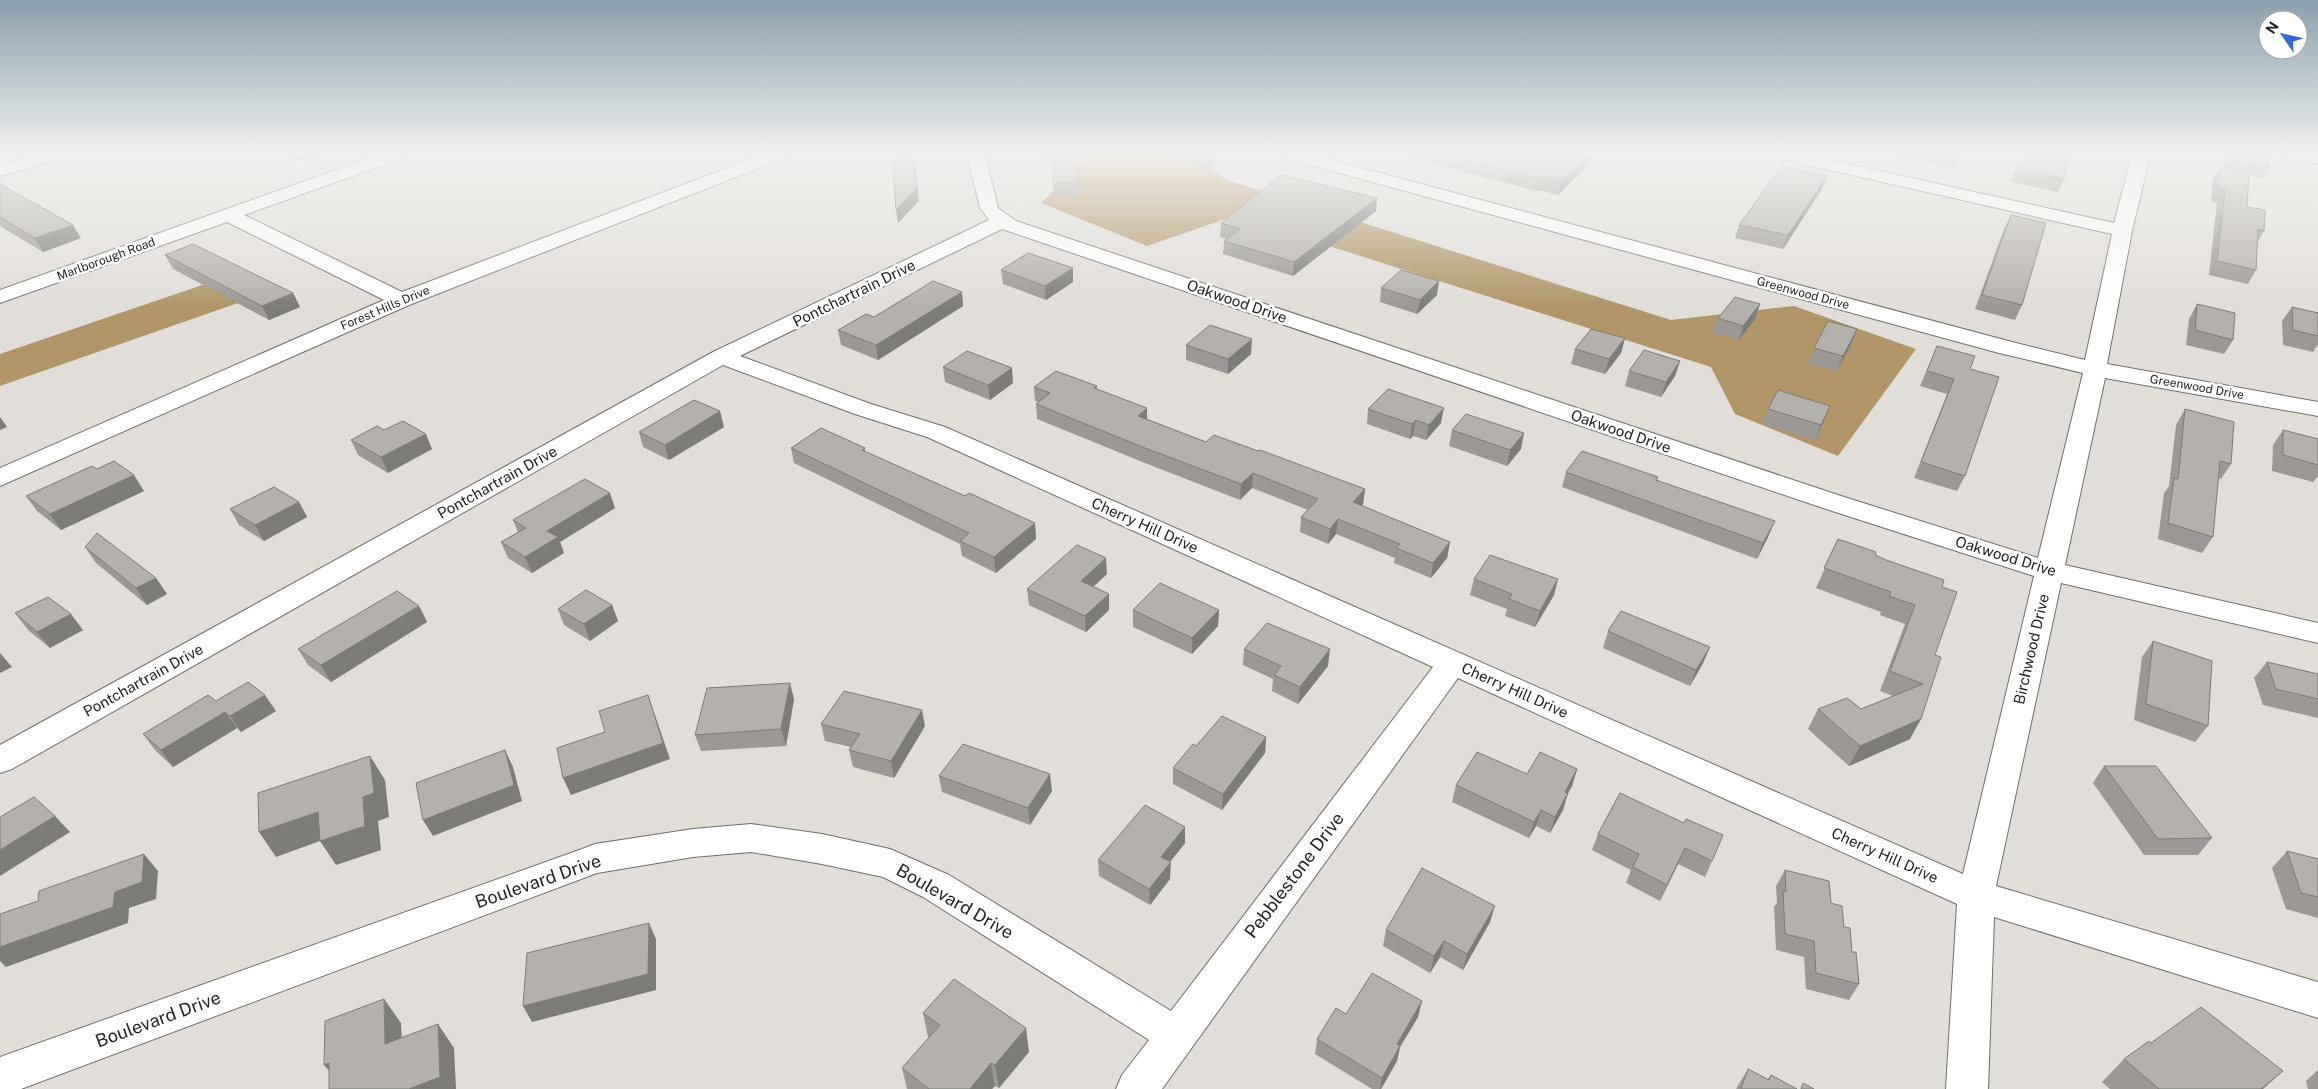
<svg xmlns="http://www.w3.org/2000/svg" width="2318" height="1089" viewBox="0 0 2318 1089" font-family="'Public Sans',sans-serif">
<style>
.forest{fill:#b09669}
.lines{fill:none;stroke-linecap:round;stroke-linejoin:round}
.street-casing{stroke:#706e6a;stroke-width:2}
.street{fill:#fff;fill-rule:evenodd}
.wall{fill:#9b9895}
.shaded-wall{fill:#7e7c79}
.building{fill:#b4b1ad;stroke:#7e7c79}
.labels{text-anchor:middle;dominant-baseline:central;stroke-width:5;stroke-linejoin:round;paint-order:stroke}
.far-street-label{font-size:12px;fill:#262523;stroke:#fff}
.street-label{font-size:15px;fill:#262523;stroke:#fff}
.near-street-label{font-size:18px;fill:#262523;stroke:#fff}
</style>
<rect width="100%" height="100%" fill="#e1deda"/>
<g class="forest">
<polygon points="1090,155 1187,155 1227,180 1671,320 1794,306 1916,349 1838,456 1735,414 1711,367 1234,216 1147,246 1041,203"/>
<polygon points="208,283 238,303 0,386 0,354"/>
</g>
<g class="lines">
<g class="street-casing">
<g id="street">
<polygon points="36,155 62,155 59,159 0,176 0,165"/>
<polygon points="378,155 403,155 400,159 244,215 402,292 761,155 785,155 782,159 409,305 0,486 0,468 384,300 227,222 0,303 0,290"/>
<path d="M967,155h18l13,53 18,13 825,275 197,62 45,-185 -84,-20 -711,-194 -3,-4h28l699,187 73,18 27,-126 -327,-74 -6,-1 -3,-4h31l307,68 18,-68h18l-18,76 -25,133 211,38v14l-213,-38 -40,187 253,58v20l-257,-60 -65,303 322,96v36l-324,-101 -6,172h-42l11,-185 -499,-226 -296,411h-46l6,-14 27,-35 -226,-143 -40,-20 -61,-13 -71,-12 -58,5 -96,16 -576,216h-21v-32l582,-208 13,-5 98,-15 58,-5 71,10 68,15 59,26 222,136 262,-344 -506,-230 -72,-23 -132,-49 -711,404 -12,4v-28l713,-393 276,-132 -9,-12zM1002,229l821,279 211,68 -71,298 -1018,-447 -74,-23 -131,-48z"/>
<polygon points="2283,155 2318,155 2318,164 2286,159"/>
</g>
</g>
<use href="#street" class="street"/>
</g>
<g class="wall">
<polygon points="1042,155 1083,155 1083,157 1078,158 1077,195 1053,196 1053,183 1054,161 1043,162"/>
<polygon points="1177,155 1211,155 1215,162 1215,175"/>
<polygon points="1407,155 1598,155 1558,195 1539,190 1537,191 1407,157"/>
<polygon points="1893,155 1960,155 1953,168"/>
<polygon points="2021,155 2071,155 2064,179 2058,192 2011,182"/>
<polygon points="2225,155 2269,155 2269,167 2262,178 2249,175 2247,207 2264,231 2257,243 2256,270 2248,284 2209,275 2217,203 2211,202 2213,180 2220,167 2224,168"/>
<polygon points="0,184 81,238 43,252 0,226"/>
<polygon points="1822,189 1783,249 1735,238 1739,225"/>
<polygon points="1377,198 1376,211 1293,276 1223,254 1224,241 1226,239 1220,237 1221,223"/>
<polygon points="2011,215 2022,305 2015,320 1975,309 2004,229"/>
<polygon points="165,255 293,293 300,307 269,320 173,269"/>
<polygon points="1073,268 1073,282 1046,300 1003,284 1001,270"/>
<polygon points="1381,288 1437,295 1417,314 1380,302"/>
<polygon points="962,292 963,306 878,360 841,345 838,330 874,317"/>
<polygon points="1760,304 1755,319 1739,340 1713,333 1718,318"/>
<polygon points="2197,304 2233,340 2224,354 2186,345 2189,319"/>
<polygon points="2292,307 2318,313 2318,344 2313,352 2283,345 2282,321"/>
<polygon points="1857,329 1851,344 1837,371 1808,363 1814,348"/>
<polygon points="1625,338 1621,353 1605,374 1571,364 1575,349"/>
<polygon points="1186,345 1251,354 1228,374 1186,360"/>
<polygon points="1937,346 1970,369 1965,476 1957,491 1914,478 1947,394 1920,386"/>
<polygon points="1680,361 1675,376 1661,397 1625,386 1629,371"/>
<polygon points="943,367 1013,383 990,400 945,382"/>
<polygon points="1097,386 1097,390 1147,419 1206,442 1258,451 1365,489 1363,504 1362,506 1450,542 1447,558 1431,578 1394,563 1395,558 1336,534 1328,544 1300,532 1301,517 1308,510 1252,488 1240,500 1145,463 1037,419 1036,404 1038,402 1035,401 1034,387"/>
<polygon points="1368,409 1441,423 1426,440 1413,436 1410,439 1367,424"/>
<polygon points="1768,409 1824,421 1815,440 1762,424"/>
<polygon points="2185,409 2231,464 2221,479 2218,478 2213,537 2202,553 2158,539 2164,493 2169,486 2176,425"/>
<polygon points="724,427 669,460 643,447 639,432"/>
<polygon points="384,430 432,449 388,473 358,455 351,440"/>
<polygon points="1452,430 1521,449 1507,466 1449,446"/>
<polygon points="2283,430 2318,439 2318,476 2313,482 2272,471 2273,445"/>
<polygon points="791,448 865,448 865,452 965,496 1035,523 1036,539 996,573 962,556 960,544 794,463"/>
<polygon points="97,469 144,491 61,530 37,511 26,496"/>
<polygon points="1566,472 1658,477 1657,480 1768,537 1757,559 1562,487"/>
<polygon points="299,502 307,517 264,541 239,525 230,509"/>
<polygon points="615,508 560,542 564,553 532,573 508,558 501,542 518,532 513,520"/>
<polygon points="1838,539 1875,555 1942,587 1935,655 1910,739 1849,766 1808,729 1818,709 1861,709 1893,696 1880,691 1905,624 1880,615 1881,612 1816,588"/>
<polygon points="85,547 156,578 167,594 147,605 96,563"/>
<polygon points="1107,574 1093,587 1109,610 1086,632 1029,605 1027,589"/>
<polygon points="1474,579 1554,595 1535,627 1505,616 1507,609 1470,595"/>
<polygon points="612,605 618,621 590,641 564,625 558,609"/>
<polygon points="419,606 427,622 331,682 308,665 298,649"/>
<polygon points="1133,610 1219,610 1218,626 1192,654 1133,627"/>
<polygon points="15,613 83,630 50,648 28,630"/>
<polygon points="1608,631 1710,647 1703,663 1690,686 1603,648"/>
<polygon points="2153,641 2208,726 2195,742 2134,720 2142,657"/>
<polygon points="1244,649 1328,666 1298,704 1272,691 1273,679 1243,665"/>
<polygon points="2267,662 2318,674 2318,718 2263,705 2254,678"/>
<polygon points="794,699 786,746 701,751 695,735"/>
<polygon points="216,701 276,711 241,732 237,728 173,767 155,750 143,734"/>
<polygon points="821,724 925,726 894,778 853,767 849,750 851,747 825,741"/>
<polygon points="1266,737 1265,753 1222,810 1173,784 1173,768 1196,746"/>
<polygon points="2104,766 2212,838 2198,855 2144,855 2093,783"/>
<polygon points="1577,769 1572,786 1568,793 1563,810 1550,833 1536,826 1529,838 1452,802 1456,785 1527,774"/>
<polygon points="939,776 1052,791 1030,825 942,792"/>
<polygon points="1620,793 1712,861 1705,877 1678,864 1660,901 1626,883 1631,870 1592,850 1598,834"/>
<polygon points="1185,827 1185,843 1170,862 1170,879 1150,905 1099,876 1098,860"/>
<polygon points="2287,851 2318,859 2318,918 2286,909 2272,868"/>
<polygon points="1785,870 1831,903 1844,927 1852,952 1859,984 1849,1000 1806,989 1804,957 1776,950 1774,907 1777,903 1776,886"/>
<polygon points="1490,922 1463,970 1440,957 1430,973 1383,946 1386,930"/>
<polygon points="923,1013 1029,1052 999,1088 995,1086 992,1089 907,1089 902,1068 929,1037 928,1037"/>
<polygon points="1346,1014 1418,1017 1400,1047 1397,1061 1381,1089 1372,1089 1315,1054 1317,1039"/>
<polygon points="2151,1043 2263,1089 2110,1089 2102,1082 2124,1059"/>
<polygon points="1748,1069 1768,1079 1771,1075 1797,1089 1736,1089"/>
<polygon points="2318,1070 2318,1089 2308,1089 2306,1081"/>
</g>
<g class="shaded-wall">
<polygon points="289,155 318,155 293,163"/>
<polygon points="914,155 919,201 898,223 896,210"/>
<polygon points="1077,155 1078,155 1077,195"/>
<polygon points="1589,155 1598,155 1558,195 1561,182"/>
<polygon points="1959,155 1960,155 1953,168"/>
<polygon points="1827,176 1822,189 1783,249 1788,235"/>
<polygon points="1541,177 1539,190 1537,191 1540,179"/>
<polygon points="1377,198 1376,211 1293,276 1294,262"/>
<polygon points="73,225 81,238 43,252 35,238"/>
<polygon points="1073,268 1073,282 1046,300 1045,286"/>
<polygon points="1439,281 1437,295 1417,314 1420,300"/>
<polygon points="962,292 963,306 878,360 876,345"/>
<polygon points="293,293 300,307 269,320 262,306"/>
<polygon points="1760,304 1755,319 1739,340 1743,326"/>
<polygon points="1857,329 1851,344 1837,371 1843,356"/>
<polygon points="1625,338 1621,353 1605,374 1609,359"/>
<polygon points="1252,339 1251,354 1228,374 1228,359"/>
<polygon points="1680,361 1675,376 1661,397 1666,382"/>
<polygon points="1012,368 1013,383 990,400 988,385"/>
<polygon points="1830,406 1824,421 1815,440 1821,425"/>
<polygon points="1147,408 1147,423 1138,416"/>
<polygon points="1444,408 1441,423 1426,440 1429,425"/>
<polygon points="720,411 724,427 669,460 665,445"/>
<polygon points="0,417 7,427 0,430"/>
<polygon points="1416,420 1413,436 1410,439 1412,424"/>
<polygon points="1524,433 1521,449 1507,466 1510,450"/>
<polygon points="426,434 432,449 388,473 381,457"/>
<polygon points="1253,473 1252,488 1240,500 1241,484"/>
<polygon points="134,475 144,491 61,530 50,514"/>
<polygon points="1365,489 1363,504 1352,517 1353,502"/>
<polygon points="610,493 615,508 560,542 564,553 532,573 525,557 547,531"/>
<polygon points="299,502 307,517 264,541 255,525"/>
<polygon points="1338,519 1336,534 1328,544 1330,529"/>
<polygon points="1775,521 1768,537 1757,559 1763,543"/>
<polygon points="1035,523 1036,539 996,573 994,557"/>
<polygon points="1450,542 1447,558 1431,578 1433,563"/>
<polygon points="1106,558 1107,574 1082,597 1081,581"/>
<polygon points="156,578 167,594 147,605 136,588"/>
<polygon points="1558,579 1554,595 1535,627 1540,611"/>
<polygon points="1109,594 1109,610 1086,632 1085,616"/>
<polygon points="612,605 618,621 590,641 584,624"/>
<polygon points="419,606 427,622 331,682 321,665"/>
<polygon points="1219,610 1218,626 1192,654 1192,638"/>
<polygon points="71,614 83,630 50,648 37,632"/>
<polygon points="1710,647 1703,663 1690,686 1696,670"/>
<polygon points="1330,649 1328,666 1298,704 1300,687"/>
<polygon points="0,653 12,667 0,673"/>
<polygon points="790,683 794,699 786,746 781,729"/>
<polygon points="265,695 276,711 241,732 230,716"/>
<polygon points="648,695 670,759 571,795 563,778"/>
<polygon points="922,710 925,726 894,778 891,761"/>
<polygon points="225,712 237,728 173,767 161,750"/>
<polygon points="1921,719 1910,739 1849,766 1860,746"/>
<polygon points="1266,737 1265,753 1222,810 1223,794"/>
<polygon points="505,750 513,767 522,801 433,836 423,820"/>
<polygon points="370,756 385,780 389,817 378,821 381,850 336,865 320,841 276,857 259,832 363,797"/>
<polygon points="1577,769 1572,786 1560,808 1565,792"/>
<polygon points="1050,774 1052,791 1030,825 1028,808"/>
<polygon points="1568,793 1563,810 1550,833 1555,817"/>
<polygon points="1541,810 1536,826 1529,838 1534,822"/>
<polygon points="55,816 70,832 0,876 0,850"/>
<polygon points="1185,827 1185,843 1161,873 1161,857"/>
<polygon points="1685,848 1678,864 1660,901 1667,885"/>
<polygon points="144,854 158,871 156,899 129,908 128,923 6,967 0,961 0,947 115,892"/>
<polygon points="1171,862 1170,879 1150,905 1149,889"/>
<polygon points="1495,906 1490,922 1463,970 1467,954"/>
<polygon points="649,923 656,939 656,990 532,1022 523,1006"/>
<polygon points="1444,941 1440,957 1430,973 1434,956"/>
<polygon points="384,999 401,1023 403,1067 385,1044"/>
<polygon points="1422,1001 1418,1017 1400,1047 1397,1061 1381,1089 1380,1089 1382,1078 1397,1044"/>
<polygon points="438,1024 454,1048 456,1089 409,1089"/>
<polygon points="1026,1028 1029,1052 999,1088 995,1065"/>
<polygon points="329,1063 343,1087 324,1065"/>
<polygon points="991,1063 995,1086 992,1089 970,1089"/>
<polygon points="2283,1071 2263,1089 2261,1089"/>
</g>
<g class="building">
<polygon points="892,155 913,155 917,188 896,210"/>
<polygon points="1054,155 1077,155 1077,183 1053,183"/>
<polygon points="1200,155 1211,155 1215,162"/>
<polygon points="1446,155 1589,155 1561,182 1541,177 1540,179"/>
<polygon points="2022,155 2071,155 2064,179 2017,169"/>
<polygon points="2230,155 2269,155 2269,167 2230,159"/>
<polygon points="1782,166 1827,176 1788,235 1739,225"/>
<polygon points="2220,167 2249,173 2247,207 2265,210 2264,231 2258,229 2256,270 2217,261 2225,190 2218,189"/>
<polygon points="1281,175 1377,198 1294,262 1224,241 1240,229 1221,223"/>
<polygon points="0,184 73,225 35,238 0,217"/>
<polygon points="2011,215 2046,223 2022,305 1982,295"/>
<polygon points="193,244 293,293 262,306 165,255"/>
<polygon points="1028,253 1073,268 1045,286 1001,270"/>
<polygon points="1401,270 1439,281 1420,300 1381,288"/>
<polygon points="933,281 962,292 876,345 838,330 866,314 874,317"/>
<polygon points="1735,297 1760,304 1743,326 1718,318"/>
<polygon points="2197,304 2235,313 2233,340 2195,330"/>
<polygon points="2292,307 2318,313 2318,336 2293,330"/>
<polygon points="1828,321 1857,329 1843,356 1814,348"/>
<polygon points="1210,325 1252,339 1228,359 1186,345"/>
<polygon points="1591,329 1625,338 1609,359 1575,349"/>
<polygon points="1937,346 1975,356 1970,369 1999,377 1965,476 1921,462 1954,379 1927,371"/>
<polygon points="1644,350 1680,361 1666,382 1629,371"/>
<polygon points="967,351 1012,368 988,385 943,367"/>
<polygon points="1056,371 1097,386 1094,388 1147,408 1138,416 1206,442 1214,435 1258,451 1260,450 1365,489 1353,502 1450,542 1433,563 1396,548 1400,544 1338,519 1330,529 1301,517 1318,499 1253,473 1241,484 1145,448 1036,404 1050,393 1034,387"/>
<polygon points="1388,389 1444,408 1429,425 1416,420 1412,424 1368,409"/>
<polygon points="1778,390 1830,406 1821,425 1768,409"/>
<polygon points="694,400 720,411 665,445 639,432"/>
<polygon points="2185,409 2234,422 2231,464 2220,461 2213,537 2168,523 2174,478 2178,479"/>
<polygon points="1466,414 1524,433 1510,450 1452,430"/>
<polygon points="403,421 426,434 381,457 351,440 377,426 384,430"/>
<polygon points="821,428 865,448 862,450 965,496 969,493 1035,523 994,557 960,541 969,533 791,448"/>
<polygon points="2283,430 2318,439 2318,465 2283,455"/>
<polygon points="1582,451 1658,477 1656,480 1775,521 1763,543 1566,472"/>
<polygon points="114,461 134,475 50,514 26,496 92,466 97,469"/>
<polygon points="585,479 610,493 547,531 558,537 525,557 501,542 526,528 513,520"/>
<polygon points="274,487 299,502 255,525 230,509"/>
<polygon points="97,533 156,578 136,588 85,547"/>
<polygon points="1838,539 1876,552 1875,555 1889,561 1944,580 1942,587 1957,592 1935,655 1941,657 1921,719 1860,746 1818,709 1847,698 1861,709 1923,684 1890,671 1915,605 1889,596 1891,592 1824,568"/>
<polygon points="1077,545 1106,558 1081,581 1109,594 1085,616 1027,589"/>
<polygon points="1490,555 1558,579 1540,611 1509,599 1512,594 1474,579"/>
<polygon points="1160,583 1219,610 1192,638 1133,610"/>
<polygon points="586,590 612,605 584,624 558,609"/>
<polygon points="397,591 419,606 321,665 298,649"/>
<polygon points="48,597 71,614 37,632 15,613"/>
<polygon points="1621,611 1710,647 1696,670 1608,631"/>
<polygon points="1267,623 1330,649 1300,687 1274,675 1281,666 1244,649"/>
<polygon points="2153,641 2212,661 2208,726 2146,704"/>
<polygon points="2267,662 2318,674 2318,699 2276,689"/>
<polygon points="248,682 265,695 230,716 225,712 161,750 143,734 208,695 216,701"/>
<polygon points="790,683 781,729 695,735 707,688"/>
<polygon points="844,691 922,710 891,761 849,750 860,734 821,724"/>
<polygon points="648,695 663,743 563,778 557,748 605,732 599,711"/>
<polygon points="1222,716 1266,737 1223,794 1173,768 1193,744 1196,746"/>
<polygon points="963,744 1050,774 1028,808 939,776"/>
<polygon points="505,750 514,785 423,820 416,783"/>
<polygon points="1477,752 1527,774 1540,752 1577,769 1565,792 1568,793 1555,817 1541,810 1534,822 1456,785"/>
<polygon points="370,756 374,793 363,797 365,826 320,841 318,812 259,832 258,793"/>
<polygon points="2104,766 2156,766 2212,838 2158,839"/>
<polygon points="1620,793 1684,823 1686,819 1723,835 1712,861 1685,848 1667,885 1633,867 1639,854 1598,834"/>
<polygon points="34,797 55,816 0,850 0,817"/>
<polygon points="1145,805 1185,827 1161,857 1171,862 1149,889 1098,860"/>
<polygon points="2287,851 2318,859 2318,897 2301,893"/>
<polygon points="144,854 142,882 115,892 113,907 0,947 0,914 38,901 39,891"/>
<polygon points="1422,868 1495,906 1467,954 1444,941 1434,956 1386,930"/>
<polygon points="1785,870 1829,881 1831,903 1842,906 1844,927 1850,928 1852,952 1856,952 1859,984 1816,973 1814,941 1785,934 1783,891 1786,892"/>
<polygon points="649,923 648,974 523,1006 527,953"/>
<polygon points="1372,973 1422,1001 1397,1044 1400,1046 1382,1078 1317,1039 1336,1008 1346,1014"/>
<polygon points="954,979 1026,1028 995,1065 991,1063 970,1089 929,1089 902,1068 940,1025 923,1013"/>
<polygon points="384,999 385,1044 438,1024 440,1077 409,1089 329,1089 329,1063 324,1065 325,1021"/>
<polygon points="2201,1007 2283,1071 2261,1089 2159,1089 2124,1059 2149,1041 2151,1043"/>
<polygon points="1748,1069 1769,1080 1771,1075 1797,1089 1741,1089"/>
<polygon points="1803,1083 1814,1089 1801,1089"/>
</g>
<linearGradient id="sky" x2="0" y2="1"><stop stop-color="#89a0ae"/><stop offset="0.5" stop-color="#f2f0ee"/><stop offset="1" stop-color="#f2f0ee" stop-opacity="0"/></linearGradient>
<rect width="2318" height="307" fill="url(#sky)"/>
<g class="labels">
<g class="far-street-label">
<text transform="translate(106 259) rotate(-20)">Marlborough Road</text>
<text transform="translate(1803 293) rotate(15)">Greenwood Drive</text>
<text transform="translate(385 308) rotate(-23)">Forest Hills Drive</text>
<text transform="translate(2197 387) rotate(10)">Greenwood Drive</text>
</g>
<g class="street-label">
<text transform="translate(854 293) rotate(-26)">Pontchartrain Drive</text>
<text transform="translate(1237 301) rotate(19)">Oakwood Drive</text>
<text transform="translate(1621 431) rotate(19)">Oakwood Drive</text>
<text transform="translate(497 482) rotate(-29)">Pontchartrain Drive</text>
<text transform="translate(1145 525) rotate(24)">Cherry Hill Drive</text>
<text transform="translate(2006 556) rotate(17)">Oakwood Drive</text>
<text transform="translate(2031 649) rotate(-77)">Birchwood Drive</text>
<text transform="translate(143 680) rotate(-29)">Pontchartrain Drive</text>
<text transform="translate(1515 690) rotate(24)">Cherry Hill Drive</text>
<text transform="translate(1885 855) rotate(24)">Cherry Hill Drive</text>
</g>
<g class="near-street-label">
<text transform="translate(1294 875) rotate(-53)">Pebblestone Drive</text>
<text transform="translate(538 881) rotate(-19)">Boulevard Drive</text>
<text transform="translate(955 901) rotate(30)">Boulevard Drive</text>
<text transform="translate(158 1019) rotate(-20)">Boulevard Drive</text>
</g>
</g>
<g transform="translate(2283 35) rotate(304)"><circle r="24" fill="#ffffff" stroke="#a8a8a7"/>
<path d="M0-4L9 19L0 12L-9 19Z" fill="#306ddb"/>
<text y="-8" font-size="14" font-weight="bold" text-anchor="middle" fill="#262523">N</text>
</g>
</svg>
